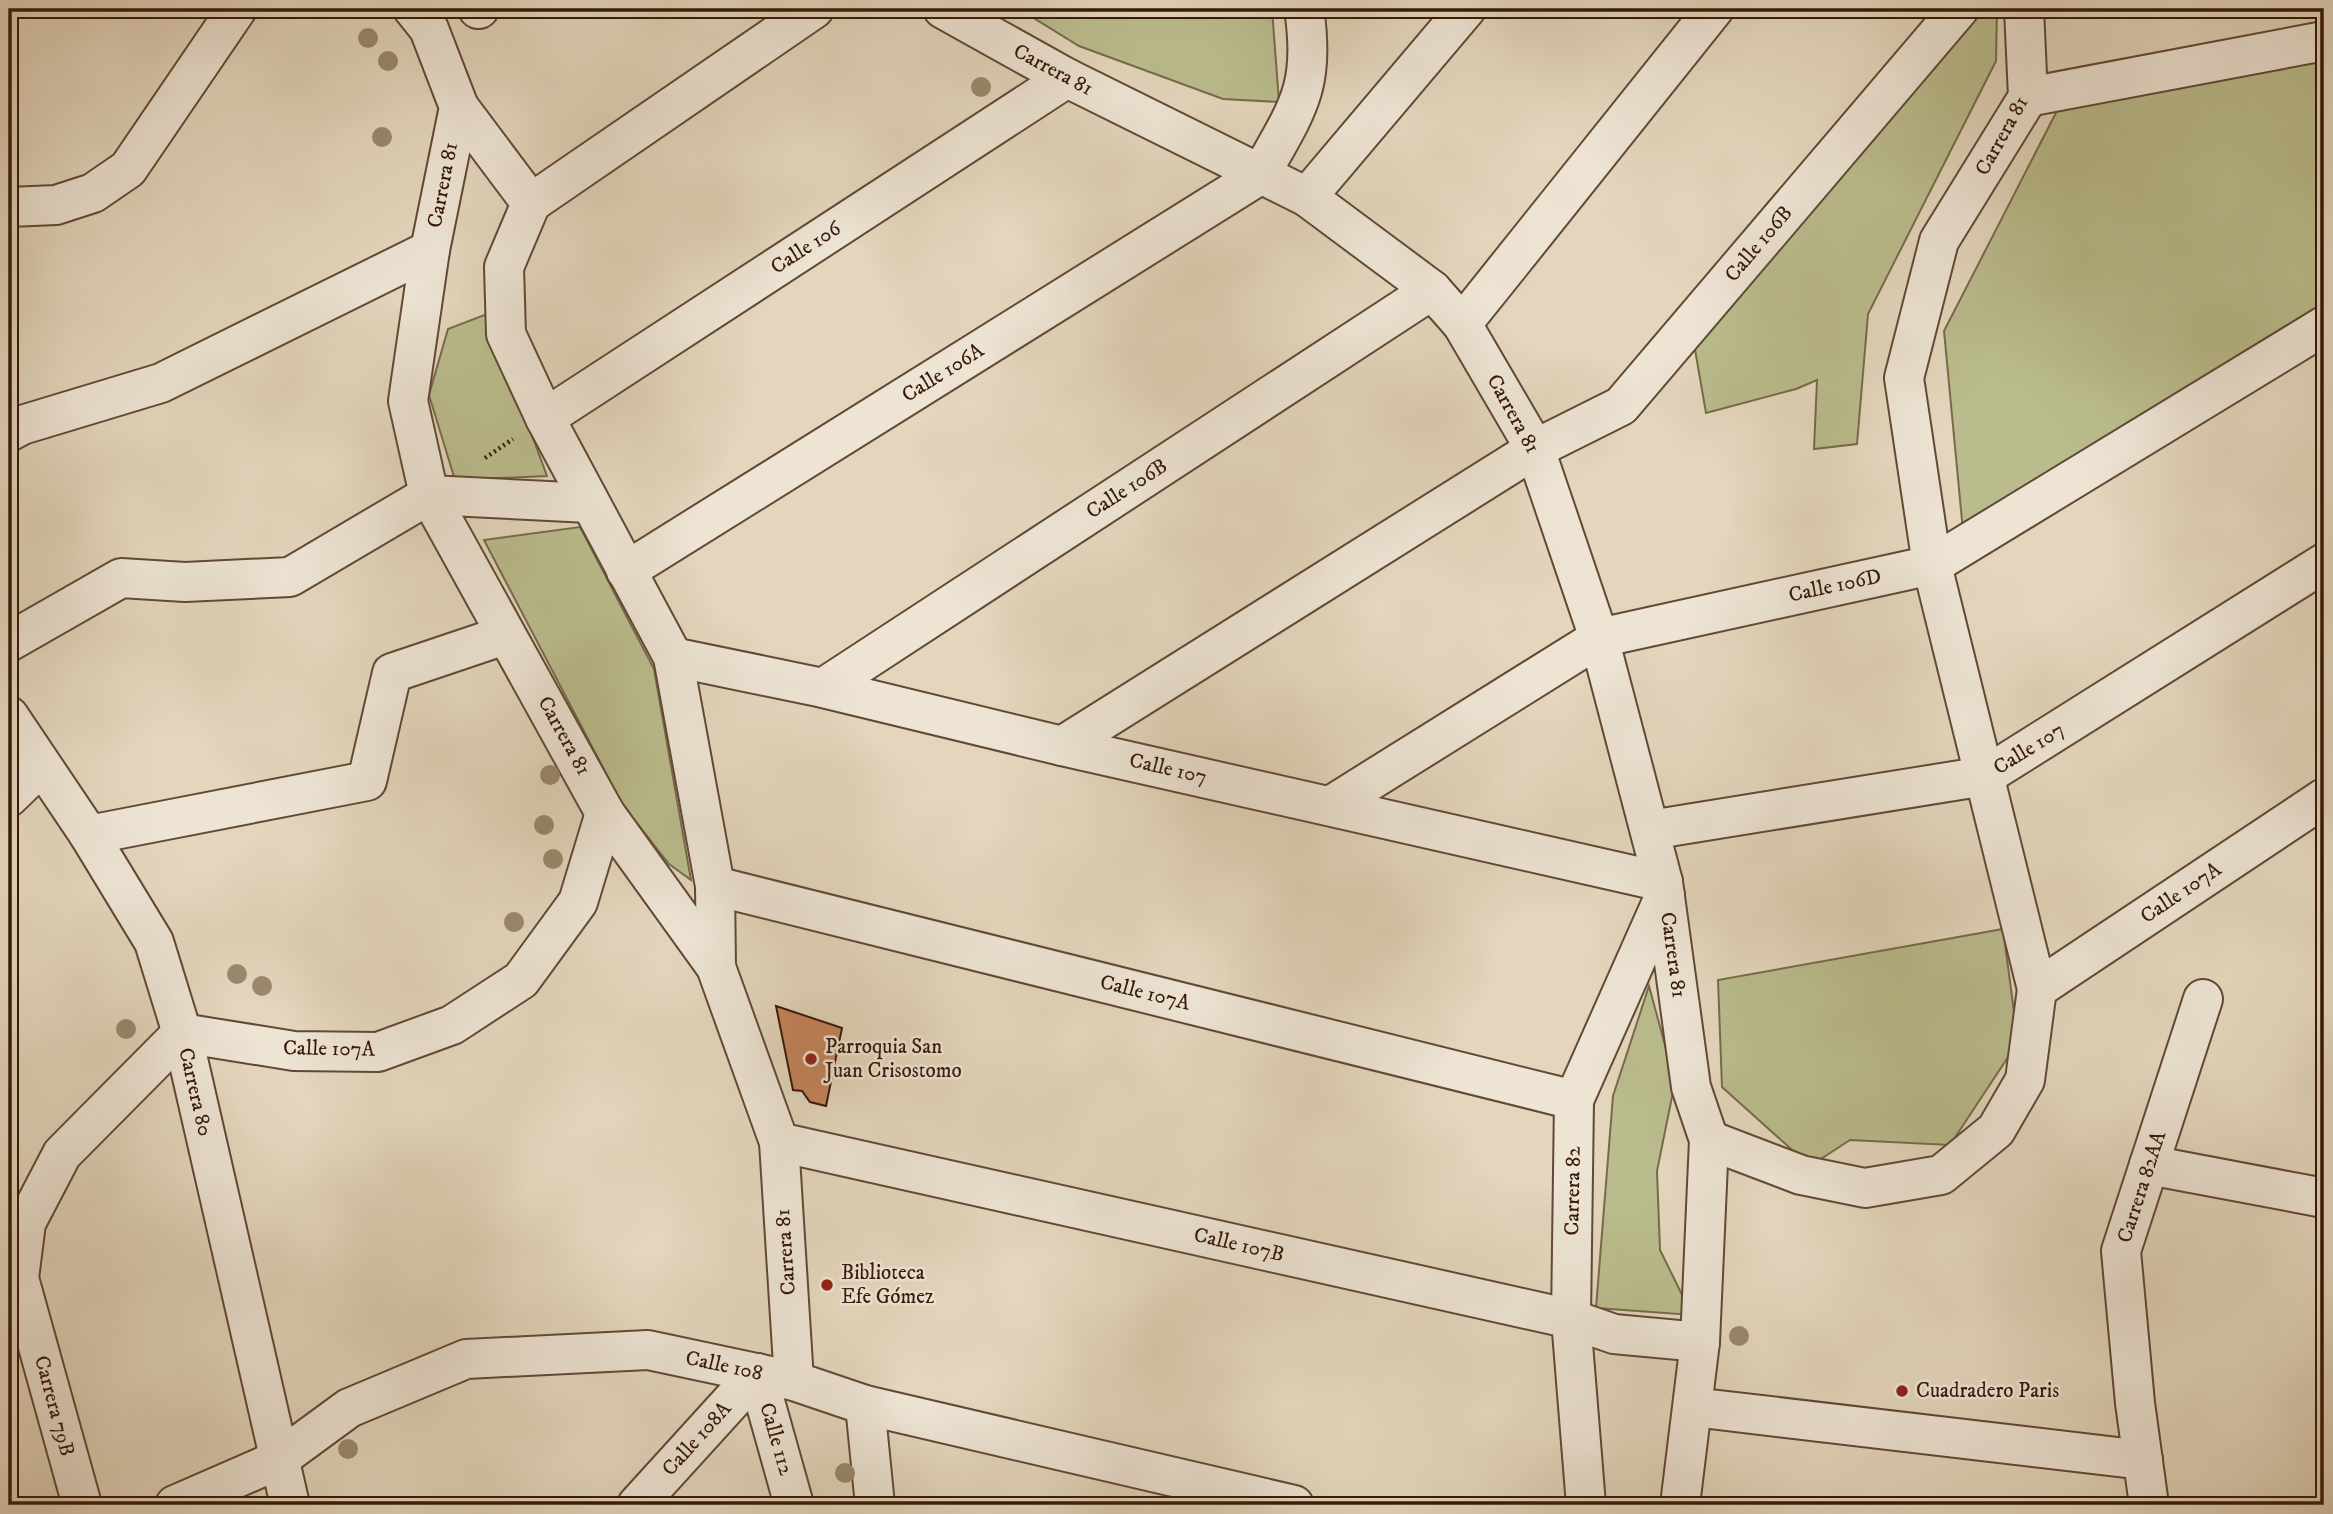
<svg xmlns="http://www.w3.org/2000/svg" width="2333" height="1514" viewBox="0 0 2333 1514" font-family="'IM FELL DW Pica',serif">
<style>
.green{fill:#babc8d;stroke:#786a4a;stroke-width:2}
.lines{fill:none;stroke-linecap:round;stroke-linejoin:round}
.stream{stroke:#6f796e;stroke-width:12}
.building{fill:#c4845b;stroke:#371808;stroke-width:2}
.minor-casing{stroke:#624835;stroke-width:42}
.path{stroke:#371808;stroke-width:4.5;stroke-dasharray:2 3.5;stroke-linecap:butt}
.minor{stroke:#ede4d4;stroke-width:38}
.tree{fill:#9a886f}
.poi-dot{fill:#8f2418;stroke:#ede4d4;stroke-width:2.5}
.labels{text-anchor:middle;dominant-baseline:central;stroke-width:5;stroke-linejoin:round;paint-order:stroke}
.street-label{font-size:21px;fill:#371808;stroke:#ede4d4}
.poi-label{font-size:21px;fill:#371808;stroke:#ede4d4;text-anchor:start}
</style>
<rect width="100%" height="100%" fill="#e3d6bd"/>
<filter id="stains"><feTurbulence type="fractalNoise" baseFrequency=".00286" numOctaves="4"/><feColorMatrix values="0 0 0 0 .2 0 0 0 0 .09 0 0 0 0 .02 0 0 0 .5 -.17"/></filter>
<radialGradient id="worn" r=".72"><stop offset=".6" stop-color="#630" stop-opacity="0"/><stop offset="1" stop-color="#630" stop-opacity=".3"/></radialGradient>
<g class="green">
<polygon points="1019,9 1272,9 1279,102 1223,99 1079,46"/>
<polygon points="1981,9 1997,9 1996,61 1868,314 1857,444 1814,449 1817,380 1796,389 1706,413 1693,338"/>
<polygon points="2324,55 2324,304 1963,531 1944,331 2061,103"/>
<polygon points="487,314 547,476 455,480 429,395 448,329"/>
<polygon points="580,527 654,669 691,880 669,864 622,804 484,540"/>
<polygon points="2003,929 2018,1042 1950,1145 1850,1140 1810,1166 1722,1087 1718,980"/>
<polygon points="1649,986 1675,1082 1657,1171 1660,1250 1692,1315 1596,1308 1613,1096"/>
</g>
<g class="lines">
<polyline class="stream" points="2323,1351 2324,1349"/>
</g>
<polygon class="building" points="776,1006 842,1028 826,1106 810,1102 802,1091 793,1090"/>
<g class="lines">
<g class="minor-casing">
<g id="minor">
<polyline points="413,9 429,29 459,107 430,250 408,401 429,495 605,813 716,967 779,1142 794,1381"/>
<polyline points="478,9 479,9"/>
<polyline points="943,9 1067,78 1307,197 1432,290 1462,324 1535,449 1599,638 1663,882 1691,1087 1709,1140 1700,1342 1680,1505"/>
<polyline points="2028,97 2324,41"/>
<polyline points="459,107 531,203"/>
<polyline points="1307,197 1466,9"/>
<polyline points="531,203 504,267 506,334 545,418 673,657 715,886 716,967"/>
<polyline points="531,203 814,9"/>
<polyline points="9,207 56,205 93,193 128,169 237,9"/>
<polyline points="1462,324 1714,9"/>
<polyline points="545,418 1067,78"/>
<polyline points="9,432 22,425 161,383 430,250"/>
<path d="M626,571l634,-396c37,-66 56,-88 44,-166"/>
<polyline points="9,642 121,578 185,582 290,577 429,495 589,503"/>
<polyline points="673,657 823,688 1062,746 1663,882"/>
<polyline points="823,688 1432,290"/>
<polyline points="9,716 89,835 154,942 182,1033 290,1505"/>
<polyline points="1062,746 1535,449 1621,406 1959,9"/>
<polyline points="9,797 41,766"/>
<polyline points="1330,806 1599,638 1932,565 2324,326"/>
<polyline points="1650,830 1985,776 2324,563"/>
<polyline points="89,835 367,781 392,673 505,635"/>
<polyline points="715,886 1574,1100"/>
<polyline points="2037,989 2324,798"/>
<polyline points="1709,1140 1801,1175 1865,1188 1941,1175 1996,1130 2025,1080 2037,989 1932,565 1904,378 1939,241 2028,97 2024,9"/>
<polyline points="779,1142 1571,1319 1614,1334 1700,1342"/>
<polyline points="2149,1165 2324,1198"/>
<polyline points="757,1373 794,1505"/>
<polyline points="865,1405 875,1505"/>
<polyline points="1693,1407 2143,1460"/>
<polyline points="82,1505 19,1278 26,1223 62,1154 182,1033 294,1051 378,1052 452,1025 521,980 578,902 605,813"/>
<polyline points="175,1505 278,1460 349,1408 466,1359 648,1350 794,1381 865,1405 1294,1505"/>
<polyline points="637,1505 757,1373"/>
<polyline points="1586,1505 1571,1319 1574,1100 1665,895"/>
<polyline points="2149,1505 2135,1403 2121,1251 2203,999"/>
</g>
</g>
<polyline class="path" points="485,458 513,439"/>
<use href="#minor" class="minor"/>
</g>
<g class="tree">
<circle cx="368" cy="38" r="10"/>
<circle cx="388" cy="61" r="10"/>
<circle cx="981" cy="87" r="10"/>
<circle cx="382" cy="137" r="10"/>
<circle cx="550" cy="775" r="10"/>
<circle cx="544" cy="825" r="10"/>
<circle cx="553" cy="859" r="10"/>
<circle cx="514" cy="922" r="10"/>
<circle cx="237" cy="974" r="10"/>
<circle cx="262" cy="986" r="10"/>
<circle cx="126" cy="1029" r="10"/>
<circle cx="1739" cy="1336" r="10"/>
<circle cx="348" cy="1449" r="10"/>
<circle cx="845" cy="1473" r="10"/>
</g>
<g class="poi-dot">
<circle cx="811" cy="1059" r="7"/>
<circle cx="827" cy="1285" r="7"/>
<circle cx="1902" cy="1391" r="7"/>
</g>
<g class="labels">
<g class="street-label">
<text transform="translate(1053 70) rotate(28)">Carrera 81</text>
<text transform="translate(2002 136) rotate(-61)">Carrera 81</text>
<text transform="translate(443 185) rotate(-79)">Carrera 81</text>
<text transform="translate(1759 244) rotate(-50)">Calle 106B</text>
<text transform="translate(806 248) rotate(-33)">Calle 106</text>
<text transform="translate(943 373) rotate(-32)">Calle 106A</text>
<text transform="translate(1513 414) rotate(61)">Carrera 81</text>
<text transform="translate(1127 489) rotate(-33)">Calle 106B</text>
<text transform="translate(1835 586) rotate(-12)">Calle 106D</text>
<text transform="translate(564 736) rotate(61)">Carrera 81</text>
<text transform="translate(2029 749) rotate(-32)">Calle 107</text>
<text transform="translate(1168 769) rotate(13)">Calle 107</text>
<text transform="translate(2181 893) rotate(-34)">Calle 107A</text>
<text transform="translate(1673 955) rotate(82)">Carrera 81</text>
<text transform="translate(1145 993) rotate(14)">Calle 107A</text>
<text transform="translate(329 1049) rotate(1)">Calle 107A</text>
<text transform="translate(195 1092) rotate(77)">Carrera 80</text>
<text transform="translate(2142 1187) rotate(-72)">Carrera 82AA</text>
<text transform="translate(1573 1191) rotate(-89)">Carrera 82</text>
<text transform="translate(1239 1245) rotate(13)">Calle 107B</text>
<text transform="translate(786 1252) rotate(-94)">Carrera 81</text>
<text transform="translate(724 1366) rotate(12)">Calle 108</text>
<text transform="translate(54 1406) rotate(75)">Carrera 79B</text>
<text transform="translate(697 1439) rotate(-48)">Calle 108A</text>
<text transform="translate(776 1439) rotate(74)">Calle 112</text>
</g>
<g class="poi-label">
<text x="825" y="1047">Parroquia San<tspan x="825" dy="24">Juan Crisostomo</tspan></text>
<text x="841" y="1273">Biblioteca<tspan x="841" dy="24">Efe Gómez</tspan></text>
<text x="1916" y="1391">Cuadradero Paris</text>
</g>
</g>
<rect width="2333" height="1514" fill="none" stroke="#e3d6bd" stroke-width="35"/>
<rect x="10" y="10" width="2312" height="1493" fill="none" stroke="#371808" stroke-width="3.5"/>
<rect x="18" y="18" width="2298" height="1479" fill="none" stroke="#371808" stroke-width="2"/>
<rect width="100%" height="100%" filter="url(#stains)"/>
<rect width="100%" height="100%" fill="url(#worn)"/>
</svg>
